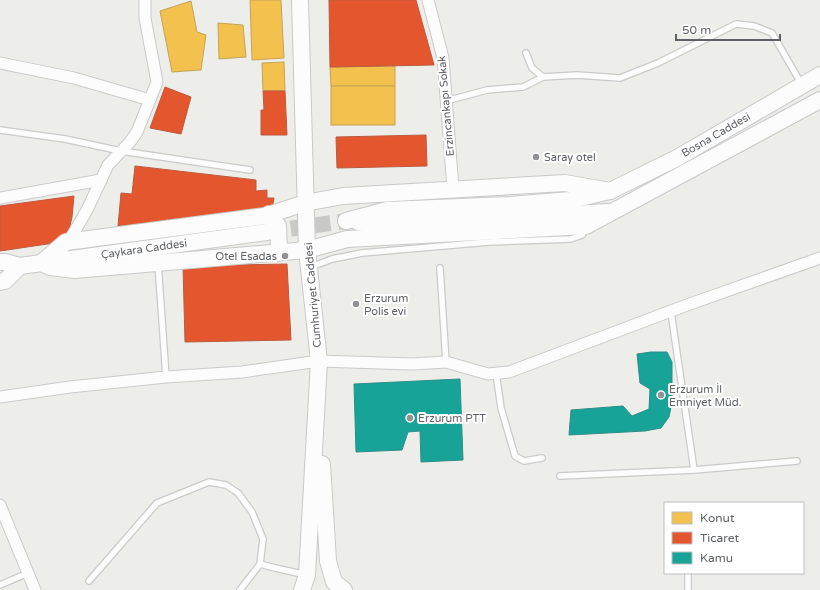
<svg xmlns="http://www.w3.org/2000/svg" width="820" height="590" viewBox="0 0 820 590" font-family="'Varela Round',sans-serif">
<style>
.homes{fill:#f2c14e;stroke:#c6a455}
.shops{fill:#e4572e;stroke:#bc5a3f}
.public{fill:#17a398;stroke:#2c8f89}
.lines{fill:none;stroke-linecap:round;stroke-linejoin:round}
.secondary-tunnel{stroke:#c9cac8;stroke-width:16;stroke-dasharray:16 8;stroke-linecap:butt}
.lane-casing{stroke:#cacbca;stroke-width:8}
.street-casing{stroke:#cacbca;stroke-width:13}
.secondary-casing{stroke:#c9c9c9;stroke-width:18}
.lane{stroke:#fcfcfc;stroke-width:5.5}
.street{stroke:#fcfcfc;stroke-width:11}
.secondary{stroke:#fcfcfc;stroke-width:16}
.poi-dot{fill:#909294;stroke:#fff;stroke-width:1.5}
.labels{text-anchor:middle;dominant-baseline:central;stroke-width:4;stroke-linejoin:round;paint-order:stroke}
.street-label{font-size:11px;fill:#5e6166;stroke:#fff}
.poi-label{font-size:11px;fill:#5e6166;stroke:#fff;text-anchor:start}
</style>
<rect width="100%" height="100%" fill="#edede9"/>
<g class="homes">
<polygon points="250,0 281,0 284,58 252,60"/>
<polygon points="191,1 197,32 206,35 201,70 172,72 160,11"/>
<polygon points="218,23 243,25 246,57 219,59"/>
<polygon points="284,62 285,91 263,91 262,63"/>
<polygon points="395,66 395,86 331,86 330,67"/>
<rect x="331" y="86" width="64" height="39"/>
</g>
<g class="shops">
<polygon points="329,0 416,0 434,65 330,67"/>
<polygon points="165,87 191,97 181,134 150,128"/>
<polygon points="263,91 285,91 287,135 261,135 261,110 264,110"/>
<polygon points="426,135 427,166 337,168 336,137"/>
<polygon points="135,166 256,180 256,191 267,190 267,198 274,198 272,210 118,226 121,193 132,194"/>
<polygon points="74,196 72,217 69,230 61,242 0,251 0,206"/>
<polygon points="287,264 291,340 185,342 183,266"/>
</g>
<g class="public">
<polygon points="651,352 667,352 672,362 672,402 669,417 661,428 645,431 569,435 571,410 623,406 632,416 649,409 650,389 640,383 637,354"/>
<polygon points="460,379 463,460 421,462 420,431 408,432 402,450 356,452 354,384"/>
</g>
<g class="lines">
<polyline class="secondary-tunnel" points="267,232 346,221"/>
<g class="lane-casing">
<g id="lane">
<polyline points="526,53 532,68 543,77 577,75 620,78 658,63 736,24 754,26 772,33 802,85"/>
<polyline points="446,101 487,90 523,87 543,77"/>
<polyline points="0,130 65,139 121,151 250,170"/>
<polyline points="158,263 166,377"/>
<polyline points="311,267 332,259 362,253 489,242 571,239 582,235 585,229"/>
<polyline points="440,268 446,362"/>
<polyline points="671,312 694,470"/>
<polyline points="496,373 501,408 515,456 524,461 542,458"/>
<polyline points="560,476 694,470 797,461"/>
<polyline points="260,564 275,568 307,575"/>
<polyline points="688,573 688,590"/>
<polyline points="89,581 157,503 209,482 226,485 238,493 252,512 263,539 260,564 240,590"/>
<polyline points="0,585 28,573"/>
</g>
</g>
<g class="street-casing">
<g id="street">
<polyline points="428,0 443,58 453,189"/>
<polyline points="0,63 74,78 150,100"/>
<polyline points="0,198 101,180"/>
<polyline points="66,242 72,236 87,210 108,165 130,142 137,132 157,82 145,18 145,0"/>
<polyline points="0,397 70,387 166,377 242,372 319,361 412,364 446,362 488,374 509,372 687,305 820,258"/>
<polyline points="0,505 35,590"/>
</g>
</g>
<g class="secondary-casing">
<g id="secondary">
<polyline points="300,0 307,250 319,361 307,575 302,590"/>
<polyline points="610,191 565,183 343,196 305,203 265,216 66,242 41,263 50,267 75,270 307,250 347,239 586,226 820,100"/>
<polyline points="269,214 278,226 279,248 278,253"/>
<polyline points="346,221 387,210 509,205 571,200 610,191 677,158 820,75"/>
<polyline points="358,222 386,225 608,212"/>
<polyline points="0,262 5,262 20,266 267,232"/>
<polyline points="0,282 5,281 20,266"/>
<polyline points="322,464 328,561 334,582 344,590"/>
</g>
</g>
<use href="#lane" class="lane"/>
<use href="#street" class="street"/>
<use href="#secondary" class="secondary"/>
</g>
<g class="poi-dot">
<circle cx="536" cy="157" r="4"/>
<circle cx="285" cy="256" r="4"/>
<circle cx="356" cy="304" r="4"/>
<circle cx="661" cy="395" r="4"/>
<circle cx="410" cy="418" r="4"/>
</g>
<g class="labels">
<g class="street-label">
<text transform="translate(446 106) rotate(-95)">Erzincankapı Sokak</text>
<text transform="translate(716 135) rotate(-30)">Bosna Caddesi</text>
<text transform="translate(144 249) rotate(-8)">Çaykara Caddesi</text>
<text transform="translate(313 295) rotate(-95)">Cumhuriyet Caddesi</text>
</g>
<g class="poi-label">
<text x="544" y="157">Saray otel</text>
<text x="277" y="256" text-anchor="end">Otel Esadas</text>
<text x="364" y="298">Erzurum<tspan x="364" dy="13">Polis evi</tspan></text>
<text x="669" y="389">Erzurum İl<tspan x="669" dy="13">Emniyet Müd.</tspan></text>
<text x="418" y="418">Erzurum PTT</text>
</g>
</g>
<rect x="664" y="502" width="140" height="72" fill="#ffffff" stroke="#bfc0c2"/>
<rect x="672" y="512" width="20" height="12" fill="#f2c14e" stroke="#bfc0c2"/>
<text x="700" y="522" font-size="12" fill="#5e6166">Konut</text>
<rect x="672" y="532" width="20" height="12" fill="#e4572e" stroke="#bfc0c2"/>
<text x="700" y="542" font-size="12" fill="#5e6166">Ticaret</text>
<rect x="672" y="552" width="20" height="12" fill="#17a398" stroke="#bfc0c2"/>
<text x="700" y="562" font-size="12" fill="#5e6166">Kamu</text>
<path d="M676 34v6h104v-6" fill="none" stroke="#5e6166" stroke-width="2"/>
<text x="682" y="34" font-size="12" fill="#5e6166" stroke="#ffffff" stroke-width="3" paint-order="stroke">50 m</text>
</svg>
